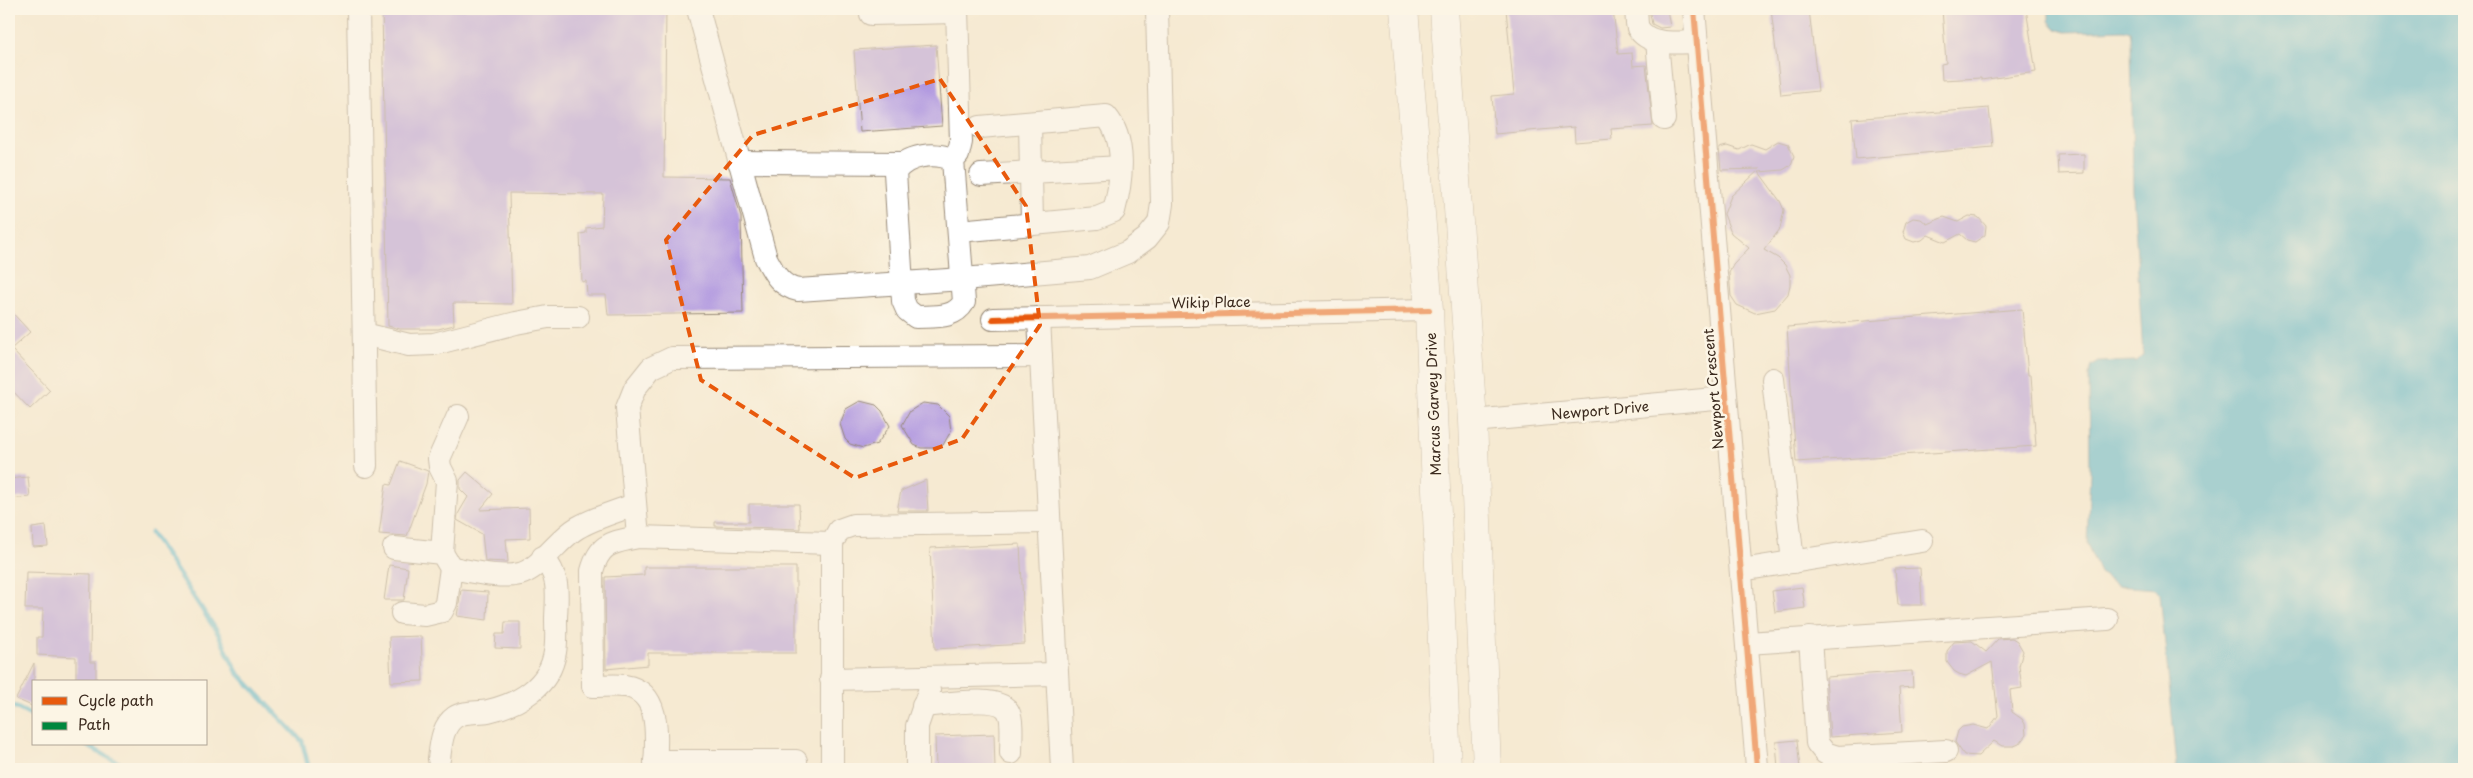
<svg xmlns="http://www.w3.org/2000/svg" width="2473" height="778" viewBox="0 0 2473 778" font-family="'Playpen Sans',sans-serif">
<style>
.water{fill:#4eb2cd;stroke:#446e76}
.lines{fill:none;stroke-linecap:round;stroke-linejoin:round}
.stream{stroke:#4eb2cd;stroke-width:5}
.building{fill:#ae95e0}
.minor-casing{stroke:#988a78;stroke-width:24}
.highway-casing{stroke:#988a78;stroke-width:29}
.minor{stroke:#fff;stroke-width:22}
.highway{stroke:#fff;stroke-width:28}
.quiet{stroke:#00873e;stroke-width:5;stroke-dasharray:10 5;stroke-linecap:butt}
.cycleway-casing{stroke:#fcf5e5;stroke-width:9}
.cycleway{stroke:#e8590c;stroke-width:6}
.marked{fill:none;stroke:#e8590c;stroke-width:4;stroke-dasharray:10 6;stroke-linejoin:round}
.labels{text-anchor:middle;dominant-baseline:central;stroke-width:5;stroke-linejoin:round;paint-order:stroke}
.street-label{font-size:14px;fill:#3b2a1e;stroke:#fcf5e5}
</style>
<rect width="100%" height="100%" fill="#fcf5e5"/>
<filter id="ink" filterUnits="userSpaceOnUse"><feTurbulence type="fractalNoise" baseFrequency=".02" numOctaves="2"/><feDisplacementMap in="SourceGraphic" scale="10" xChannelSelector="R" yChannelSelector="G"/><feConvolveMatrix kernelMatrix="1 2 1 2 8 2 1 2 1" color-interpolation-filters="sRGB"/></filter>
<filter id="wash" filterUnits="userSpaceOnUse"><feTurbulence type="fractalNoise" baseFrequency=".0096" numOctaves="4" result="noise"/><feDisplacementMap in="SourceGraphic" scale="20" xChannelSelector="R" yChannelSelector="G"/><feGaussianBlur stdDeviation="1.12" result="paint"/><feColorMatrix in="noise" values="0 0 0 0 0 0 0 0 0 0 0 0 0 0 0 0 0 1.4 0 .05"/><feComposite in="paint" operator="in"/></filter>
<g filter="url(#wash)">
<rect width="100%" height="100%" fill="#f6ead2"/>
<polygon class="water" points="2049,9 2464,9 2464,769 2175,769 2177,765 2160,594 2156,589 2117,586 2100,573 2087,544 2090,473 2089,375 2092,366 2099,362 2137,361 2143,355 2133,191 2131,37 2130,32 2124,30 2066,32 2056,29 2049,21"/>
<g class="lines">
<g class="stream">
<polyline points="151,533 218,633 237,672 302,741 309,769"/>
<polyline points="9,704 34,717"/>
<polyline points="84,744 130,769"/>
</g>
</g>
<g id="blocks">
<g class="building">
<polygon points="382,9 666,9 664,177 730,178 741,217 743,313 608,315 606,295 587,295 586,281 582,282 580,234 586,233 586,228 602,226 603,194 509,193 512,304 453,303 454,325 438,329 400,329 388,326"/>
<polygon points="1506,9 1613,9 1618,54 1632,53 1633,66 1646,65 1653,126 1611,129 1612,139 1575,142 1574,127 1495,134 1492,96 1514,94"/>
<polygon points="1649,9 1667,9 1670,27 1660,28 1652,24"/>
<polygon points="1771,9 1809,9 1818,91 1781,95"/>
<polygon points="1942,9 2026,9 2036,72 1981,80 1981,78 1942,80 1941,64 1946,63"/>
<polygon points="936,45 942,126 860,132 854,50"/>
<polygon points="1989,108 1993,147 1856,159 1852,119"/>
<polygon points="1778,141 1788,144 1794,156 1791,165 1783,170 1759,172 1780,201 1784,210 1780,229 1764,250 1778,258 1785,265 1790,275 1790,285 1788,294 1775,309 1755,313 1737,305 1731,296 1729,273 1733,265 1749,248 1731,233 1724,214 1731,196 1760,169 1721,170 1719,148 1727,146 1739,150 1751,144 1765,149"/>
<polygon points="2084,154 2084,173 2059,174 2058,155"/>
<polygon points="1969,216 1978,217 1986,226 1985,235 1975,242 1967,240 1960,234 1945,242 1928,235 1922,240 1914,242 1906,239 1903,232 1906,222 1913,218 1921,219 1927,224 1944,217 1958,222"/>
<polygon points="9,309 30,332 11,349 50,390 30,409 9,387"/>
<polygon points="2022,309 2028,375 2031,375 2036,446 1796,462 1787,327"/>
<polygon points="860,401 876,405 882,411 890,426 877,444 863,448 850,444 845,439 840,424 846,409"/>
<polygon points="923,403 938,405 949,416 951,431 943,445 937,448 921,448 914,445 902,425 910,411"/>
<polygon points="400,461 428,471 426,484 407,536 379,534 386,484 391,485"/>
<polygon points="467,472 493,494 480,510 529,508 530,538 506,539 508,562 485,561 482,534 457,520 458,514 468,497 460,489 460,480"/>
<polygon points="28,477 30,497 9,499 9,479"/>
<polygon points="926,480 928,511 897,511 901,491"/>
<polygon points="749,504 799,504 800,529 715,526 715,522 749,522"/>
<polygon points="46,526 48,546 33,547 32,528"/>
<polygon points="1020,544 1025,644 935,649 930,548"/>
<polygon points="389,565 408,568 404,600 384,600"/>
<polygon points="644,567 796,567 796,653 648,653 648,665 606,669 605,577 644,575"/>
<polygon points="1920,568 1922,605 1898,605 1895,569"/>
<polygon points="26,572 91,574 90,662 96,662 96,681 76,681 76,657 37,655 37,637 42,637 43,609 25,609"/>
<polygon points="1802,587 1805,608 1775,612 1772,591"/>
<polygon points="461,590 488,592 487,620 457,616"/>
<polygon points="505,622 520,622 520,649 495,648 496,634 504,634"/>
<polygon points="421,636 423,681 391,682 389,637"/>
<polygon points="2012,638 2017,641 2023,651 2019,666 2022,688 2010,690 2012,712 2022,719 2025,724 2026,735 2019,744 2014,746 2002,746 1994,741 1978,756 1964,755 1955,742 1958,731 1962,727 1973,725 1988,729 1998,716 1992,662 1966,676 1959,674 1954,671 1947,662 1947,651 1954,642 1972,641 1986,652 1998,639"/>
<polygon points="34,663 34,707 16,699"/>
<polygon points="1912,671 1913,687 1899,688 1902,732 1830,737 1826,677"/>
<polygon points="994,734 995,769 936,769 935,736"/>
<polygon points="1797,740 1800,769 1778,769 1776,742"/>
</g>
</g>
</g>
<g filter="url(#ink)">
<use href="#blocks" fill-opacity="0" stroke="#988a78" stroke-width="1"/>
<g class="lines">
<g class="minor-casing">
<g id="minor">
<polyline points="358,9 366,466"/>
<path d="M698,9l68,249c8,15 14,28 32,32l165,-11 127,-11 38,-16 19,-14 12,-15 3,-19 -5,-195"/>
<path d="M1636,9c1,5 0,14 2,19 11,19 41,14 59,14"/>
<polyline points="1694,9 1757,767"/>
<polyline points="871,14 957,12"/>
<polyline points="1657,41 1664,119"/>
<polyline points="1030,123 1032,224"/>
<path d="M953,160c-18,-9 -46,-5 -58,12l8,129 4,9 9,7c19,-1 38,2 48,-15l-11,-142 5,-5 3,-13 -4,-133"/>
<polyline points="739,162 902,163"/>
<polyline points="981,175 1120,167"/>
<path d="M959,231l138,-13 17,-7c8,-30 13,-71 -8,-95l-126,11"/>
<polyline points="1039,318 1062,769"/>
<polyline points="993,319 1429,310"/>
<polyline points="364,334 409,345 434,344 516,323 548,317 578,317"/>
<polyline points="1773,379 1793,562"/>
<polyline points="1473,421 1726,398"/>
<polyline points="638,537 627,408 635,388 651,368 672,358 1041,356"/>
<polyline points="394,548 442,553 451,568 446,603 442,611 425,615 402,613"/>
<polyline points="442,553 447,481 440,467 439,459 458,416"/>
<path d="M451,568c21,3 48,11 69,6 20,-5 38,-35 57,-46 17,-10 38,-16 57,-23"/>
<polyline points="1741,570 1922,541"/>
<polyline points="1810,638 1817,743 1825,753 1837,757 1946,751"/>
<polyline points="1747,643 2107,619"/>
<polyline points="831,679 1057,674"/>
<path d="M923,706c18,-1 78,-13 86,7 4,8 2,30 2,40"/>
<path d="M439,759c2,-15 3,-33 16,-42 9,-6 23,-4 33,-6 31,-7 62,-25 67,-59 2,-11 1,-23 1,-34 1,-25 4,-41 -13,-61"/>
<polyline points="655,761 796,761"/>
<polyline points="917,768 917,726 929,691"/>
<path d="M655,769c1,-29 8,-77 -30,-83 -10,-1 -22,0 -32,0l-1,-115c8,-29 20,-28 46,-34l194,6"/>
<polyline points="832,769 832,543 839,530 853,525 1049,522"/>
</g>
</g>
<g class="highway-casing">
<g id="highway">
<polyline points="1404,9 1429,310 1447,769"/>
<polyline points="1444,9 1473,421 1487,769"/>
</g>
</g>
<use href="#minor" class="minor"/>
<use href="#highway" class="highway"/>
<polyline class="quiet" points="9,767 12,769"/>
<g class="cycleway-casing">
<g id="cycleway">
<polyline points="1694,9 1757,767"/>
<polyline points="993,319 1429,310"/>
</g>
</g>
<use href="#cycleway" class="cycleway"/>
</g>
</g>
<path d="M0 0H2473V778H0ZM940,79l86,127 14,119 -78,114 -107,39 -154,-98 -35,-140 87,-105z" fill="#f6ead2" fill-opacity=".55" fill-rule="evenodd"/>
<path class="marked" d="M940,79l86,127 14,119 -78,114 -107,39 -154,-98 -35,-140 87,-105z"/>
<g class="labels">
<g class="street-label">
<text transform="translate(1211 302) rotate(-1)">Wikip Place</text>
<text transform="translate(1713 389) rotate(-95)">Newport Crescent</text>
<text transform="translate(1433 404) rotate(-92)">Marcus Garvey Drive</text>
<text transform="translate(1600 410) rotate(-5)">Newport Drive</text>
</g>
</g>
<rect width="2473" height="778" fill="none" stroke="#fcf5e5" stroke-width="30"/>
<rect x="32" y="680" width="175" height="65" fill="#fcf5e5" stroke="#afa495"/>
<rect x="42" y="697" width="25" height="8" fill="#e8590c" stroke="#afa495"/>
<text x="78" y="706" font-size="15" fill="#3b2a1e">Cycle path</text>
<rect x="42" y="722" width="25" height="8" fill="#00873e" stroke="#afa495"/>
<text x="78" y="730" font-size="15" fill="#3b2a1e">Path</text>
</svg>
